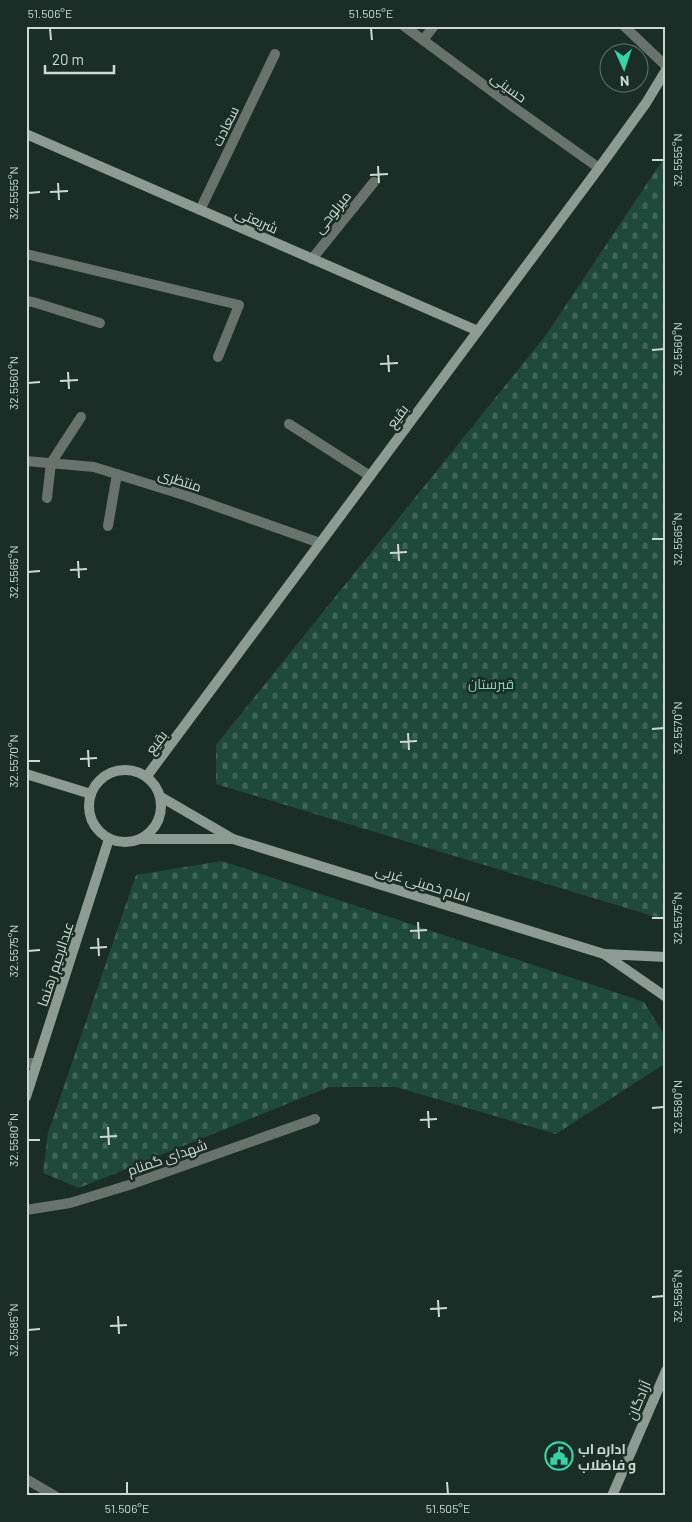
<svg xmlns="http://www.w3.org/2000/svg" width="692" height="1522" viewBox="0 0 692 1522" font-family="Barlow,Cairo,sans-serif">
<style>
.cemetery{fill:url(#cemetery-stones)}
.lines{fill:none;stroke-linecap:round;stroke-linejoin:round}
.lane{stroke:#69736e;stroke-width:10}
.street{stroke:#69736e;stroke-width:10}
.secondary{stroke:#8c9c95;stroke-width:10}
.ticks{fill:none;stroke:#ccd9d3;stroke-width:2}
.labels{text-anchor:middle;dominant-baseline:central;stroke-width:5;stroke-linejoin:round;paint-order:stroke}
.street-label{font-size:14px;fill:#ccd9d3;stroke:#1a2e27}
.park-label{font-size:14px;fill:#7dd9b7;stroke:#1a2e27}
.poi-label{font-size:14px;font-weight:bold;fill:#ccd9d3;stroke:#1a2e27;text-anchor:start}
.neatline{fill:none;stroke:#ccd9d3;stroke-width:2}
.ticks-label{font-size:12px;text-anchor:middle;fill:#ccd9d3}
</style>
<defs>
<pattern id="cemetery-stones" width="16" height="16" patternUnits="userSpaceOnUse" patternTransform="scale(1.25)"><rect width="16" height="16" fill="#1f4a3b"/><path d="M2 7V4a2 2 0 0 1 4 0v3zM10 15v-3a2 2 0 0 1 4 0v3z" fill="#3e6456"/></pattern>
</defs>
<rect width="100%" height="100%" fill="#1a2e27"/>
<g class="cemetery">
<polygon points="666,155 666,920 216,784 216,745 546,335"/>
<polygon points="222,861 644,1002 666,1038 666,1063 556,1134 396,1087 329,1087 79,1188 43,1173 48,1133 136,875"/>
</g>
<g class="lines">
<g class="lane">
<polyline points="624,26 666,66"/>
<polyline points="423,40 434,26"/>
<polyline points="200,210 275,54"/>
<polyline points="26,254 239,305 218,357"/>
<polyline points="312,259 374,182"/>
<polyline points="26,301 33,302 100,323"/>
<polyline points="289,424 370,476"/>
<polyline points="47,498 51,463 81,417"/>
<polyline points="108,526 117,474"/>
<polyline points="26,1210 70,1203 129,1185 315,1119"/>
</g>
<g class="street">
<polyline points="404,26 512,106 599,168"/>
<polyline points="26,461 94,467 187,496 320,543"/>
<polyline points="26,1063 37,1063"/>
<polyline points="26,1479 55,1496"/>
</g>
<g class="secondary">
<polyline points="26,134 478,331"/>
<circle cx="125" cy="806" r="36"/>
<polyline points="26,774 91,794"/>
<polyline points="147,776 599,168 646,103 666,70"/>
<polyline points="142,839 233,839 161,797"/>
<polyline points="233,839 604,954"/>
<polyline points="666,957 604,954 666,997"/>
<polyline points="26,1097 109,839"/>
<polyline points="612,1496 666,1371"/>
</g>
</g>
<path class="ticks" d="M50,28l1,12M371,28l1,12M652,160h12M378,166l1,17M370,175l18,-1M58,183l1,17M50,192l18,-1M28,193l12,-1M652,350l12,-1M388,355l1,17M380,364l18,-1M68,372l1,17M60,381l18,-1M28,383l12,-1M652,539h12M398,544l1,17M390,553l17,-1M78,561l1,17M70,570l17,-1M28,572l12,-1M652,729l12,-1M408,733l1,17M400,742l17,-1M88,750l1,17M80,759l17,-1M28,761h12M652,918h12M418,922l1,17M410,931l17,-1M98,938l1,18M90,948l17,-1M28,951l12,-1M652,1108l12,-1M428,1111l1,17M420,1120l17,-1M108,1127l1,18M100,1137l17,-1M28,1140h12M652,1297l12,-1M438,1300l1,17M430,1309l17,-1M118,1316l1,18M110,1326l17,-1M28,1330l12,-1M127,1482v12M447,1482l1,12"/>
<defs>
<g id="civic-ring" transform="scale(1.4375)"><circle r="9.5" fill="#1a2e27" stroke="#36d4a7" stroke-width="1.5"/><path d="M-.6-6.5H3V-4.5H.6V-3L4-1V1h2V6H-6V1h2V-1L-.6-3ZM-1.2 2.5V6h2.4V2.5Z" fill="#36d4a7"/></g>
</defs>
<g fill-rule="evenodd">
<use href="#civic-ring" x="559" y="1456"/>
</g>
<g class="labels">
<g class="street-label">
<text transform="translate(509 87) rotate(36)">حسینی</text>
<text transform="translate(225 126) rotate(-64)">سعادت</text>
<text transform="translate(332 212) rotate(-51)">میرلوحی</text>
<text transform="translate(257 220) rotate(24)">شریعتی</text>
<text transform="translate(397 416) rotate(-53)">بقیع</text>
<text transform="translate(180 480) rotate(18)">منتظری</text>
<text transform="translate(156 742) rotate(-53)">بقیع</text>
<text transform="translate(423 883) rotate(17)">امام خمینی غربی</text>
<text transform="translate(55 964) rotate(-72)">عبدالرحیم رهنما</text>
<text transform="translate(167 1157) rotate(-19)">شهدای گمنام</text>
<text transform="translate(638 1400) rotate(-67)">آزادگان</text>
</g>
<g class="park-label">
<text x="491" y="683">قبرستان</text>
</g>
<g class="poi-label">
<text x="578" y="1448">اداره اب<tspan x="578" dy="16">و فاضلاب</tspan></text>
</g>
</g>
<rect width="692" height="1522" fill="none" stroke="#1a2e27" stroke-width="55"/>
<g transform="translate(624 68) rotate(177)"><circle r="24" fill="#1a2e27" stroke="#61726c"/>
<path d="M0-4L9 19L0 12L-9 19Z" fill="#36d4a7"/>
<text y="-8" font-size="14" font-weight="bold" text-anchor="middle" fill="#ccd9d3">N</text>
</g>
<path d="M45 65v8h69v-8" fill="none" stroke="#ccd9d3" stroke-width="2.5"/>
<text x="52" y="65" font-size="15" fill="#ccd9d3" stroke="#1a2e27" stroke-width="4" paint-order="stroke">20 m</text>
<rect x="28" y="28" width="636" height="1466" class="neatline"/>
<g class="ticks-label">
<text x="50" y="18">51.506°E</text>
<text x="371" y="18">51.505°E</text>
<text transform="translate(678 160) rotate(-90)" y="4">32.5555°N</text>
<text transform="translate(14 193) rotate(-90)" y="4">32.5555°N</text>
<text transform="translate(678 349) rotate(-90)" y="4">32.5560°N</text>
<text transform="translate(14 383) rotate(-90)" y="4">32.5560°N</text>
<text transform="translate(678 539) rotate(-90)" y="4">32.5565°N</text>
<text transform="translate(14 572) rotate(-90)" y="4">32.5565°N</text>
<text transform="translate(678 728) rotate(-90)" y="4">32.5570°N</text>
<text transform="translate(14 761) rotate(-90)" y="4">32.5570°N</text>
<text transform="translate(678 918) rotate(-90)" y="4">32.5575°N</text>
<text transform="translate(14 951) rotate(-90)" y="4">32.5575°N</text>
<text transform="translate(678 1107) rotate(-90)" y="4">32.5580°N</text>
<text transform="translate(14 1140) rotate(-90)" y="4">32.5580°N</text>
<text transform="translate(678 1296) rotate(-90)" y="4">32.5585°N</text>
<text transform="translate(14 1330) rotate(-90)" y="4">32.5585°N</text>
<text x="127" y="1513">51.506°E</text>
<text x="448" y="1513">51.505°E</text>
</g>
</svg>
